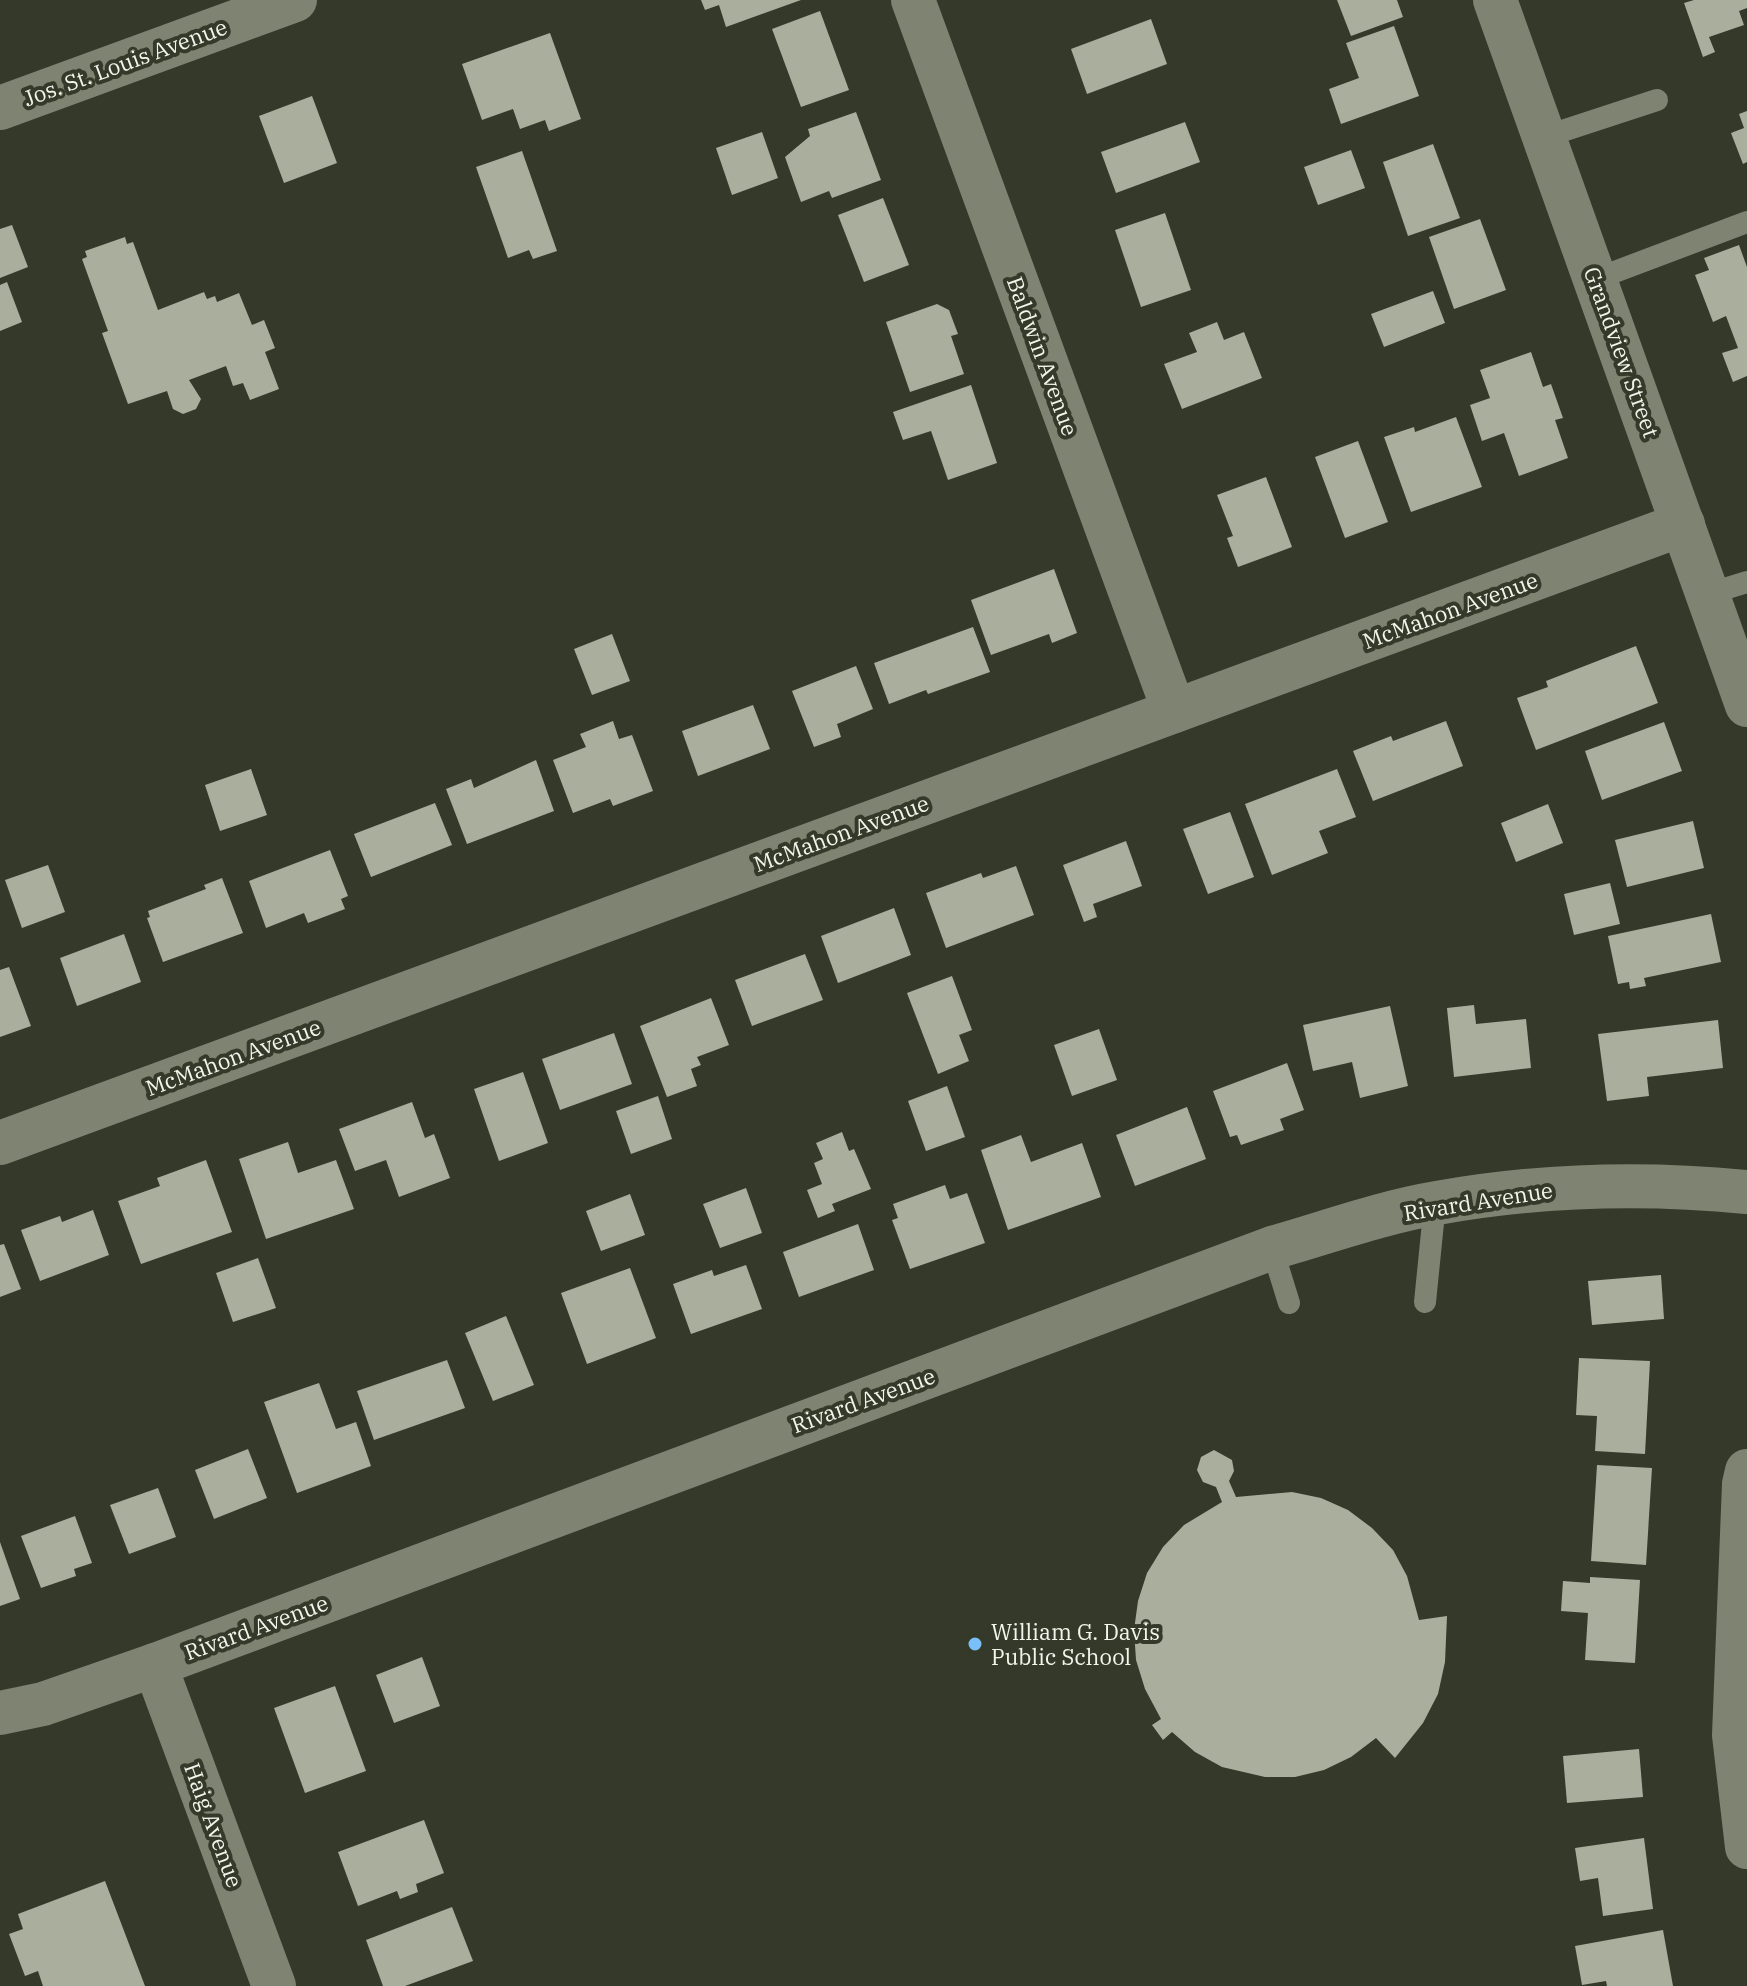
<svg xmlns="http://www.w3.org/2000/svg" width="1747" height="1986" viewBox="0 0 1747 1986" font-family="'IBM Plex Serif',serif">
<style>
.building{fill:#aaaf9d}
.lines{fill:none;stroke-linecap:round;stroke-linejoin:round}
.service{stroke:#7f8472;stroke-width:22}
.minor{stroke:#7f8472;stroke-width:44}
.poi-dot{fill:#7abff8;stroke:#343929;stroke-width:3}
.labels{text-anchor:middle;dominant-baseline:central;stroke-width:8;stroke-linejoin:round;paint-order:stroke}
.street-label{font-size:22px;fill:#f2f5ec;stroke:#343929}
.poi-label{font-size:22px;fill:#f2f5ec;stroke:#343929;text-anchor:start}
</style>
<rect width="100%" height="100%" fill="#343929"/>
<g class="building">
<polygon points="701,0 801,0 726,27 719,5 705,10"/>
<polygon points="1337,0 1397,0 1403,17 1351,36"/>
<polygon points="1694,0 1747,0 1747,8 1739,11 1744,25 1709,37 1715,52 1703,57 1684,3"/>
<polygon points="820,11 849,90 801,107 772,29"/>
<polygon points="1151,19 1167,64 1087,94 1071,49"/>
<polygon points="1394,26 1419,96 1341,124 1329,89 1359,78 1346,43"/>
<polygon points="550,33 581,119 549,131 545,120 520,129 513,109 482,120 462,64"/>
<polygon points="312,96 337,163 284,183 259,116"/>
<polygon points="1747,111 1747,162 1743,164 1731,133 1744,128 1739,114"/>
<polygon points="856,112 881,180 832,198 829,191 801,202 785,157 810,136 808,129"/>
<polygon points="1185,122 1200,162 1116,193 1101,152"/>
<polygon points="762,132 778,178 732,195 716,148"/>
<polygon points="1433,144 1460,218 1408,236 1383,162"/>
<polygon points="1351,150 1365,188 1318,205 1304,167"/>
<polygon points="522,151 557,251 533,259 529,250 508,258 476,167"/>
<polygon points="883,198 909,265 864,282 838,215"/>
<polygon points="1165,213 1191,290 1141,307 1115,230"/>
<polygon points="1480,219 1506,290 1454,309 1429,237"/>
<polygon points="12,225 28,267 0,278 0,229"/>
<polygon points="125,237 127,244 133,242 158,310 204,292 207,299 215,296 217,302 239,293 252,325 264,320 275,348 265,352 279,389 250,400 243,383 233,386 226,366 189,380 201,399 196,409 183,414 173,409 167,391 128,404 102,333 108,331 82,259 87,257 85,251"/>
<polygon points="1739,245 1747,267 1747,376 1733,382 1722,353 1738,348 1726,316 1713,322 1695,275 1709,270 1704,258"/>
<polygon points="7,282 22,322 0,331 0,285"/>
<polygon points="1433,291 1445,323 1384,347 1371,314"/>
<polygon points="937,304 949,310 958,334 951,336 964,374 910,392 886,322"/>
<polygon points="1217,322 1224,340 1244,332 1262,378 1182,409 1164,364 1197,352 1189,333"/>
<polygon points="1531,352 1543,387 1551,384 1563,418 1555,420 1568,458 1519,476 1504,433 1482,441 1470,405 1490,398 1480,370"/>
<polygon points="971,385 997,463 948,480 931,431 903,440 893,412"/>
<polygon points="1456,417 1482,487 1411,512 1384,437 1414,427 1415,432"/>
<polygon points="1358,441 1388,522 1345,538 1315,457"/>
<polygon points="1266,477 1292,547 1238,567 1227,538 1233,536 1217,495"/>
<polygon points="1054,569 1077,633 1052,643 1049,634 991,655 971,600"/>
<polygon points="973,627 990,672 928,694 926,690 889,704 874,663"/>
<polygon points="612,634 630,681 592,695 574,649"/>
<polygon points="1636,646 1658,703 1536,750 1517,698 1548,687 1546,681"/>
<polygon points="856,666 873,709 837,724 841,737 814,747 792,691"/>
<polygon points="753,705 770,749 698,776 682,731"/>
<polygon points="613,721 619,739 632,735 653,791 613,806 610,799 573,813 553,760 586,747 580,734"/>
<polygon points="1446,721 1463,766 1373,801 1353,751 1391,736 1393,741"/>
<polygon points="1664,722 1682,771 1602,800 1585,751"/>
<polygon points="536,760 554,811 467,844 446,789 471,779 474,788"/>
<polygon points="251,769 267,815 220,831 205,785"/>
<polygon points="1337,769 1356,817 1319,831 1328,853 1272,875 1245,804"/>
<polygon points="435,803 452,845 371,877 354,834"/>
<polygon points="1548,804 1563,843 1516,862 1501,823"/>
<polygon points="1230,812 1254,877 1208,894 1183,829"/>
<polygon points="1693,821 1704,868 1627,887 1615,840"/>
<polygon points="1126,841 1142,886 1093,904 1097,917 1084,922 1063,865"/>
<polygon points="330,850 348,896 341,899 345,909 308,923 304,913 266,928 249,881"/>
<polygon points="48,865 65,912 22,928 5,880"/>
<polygon points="1016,866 1034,915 946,948 926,893 981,873 983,878"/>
<polygon points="222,878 243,933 163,962 147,918 150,917 148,911 206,889 204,885"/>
<polygon points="1610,883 1620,924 1574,935 1564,894"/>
<polygon points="894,908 911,955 838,983 821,936"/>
<polygon points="1711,914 1721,962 1644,978 1646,986 1630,989 1629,982 1618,984 1608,936"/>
<polygon points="124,934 141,982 77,1006 60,958"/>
<polygon points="805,954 823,1000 752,1026 735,980"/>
<polygon points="9,967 31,1026 0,1037 0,970"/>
<polygon points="952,976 972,1030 959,1035 969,1061 938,1074 907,993"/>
<polygon points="711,998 729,1045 697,1057 701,1065 691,1069 697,1086 667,1097 640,1026"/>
<polygon points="1474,1005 1476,1024 1526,1019 1531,1068 1454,1077 1447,1008"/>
<polygon points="1390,1006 1408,1086 1360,1098 1352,1062 1313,1071 1303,1025"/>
<polygon points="1718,1020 1723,1068 1647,1077 1649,1096 1607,1101 1598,1034"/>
<polygon points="1099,1029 1117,1080 1072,1096 1054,1045"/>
<polygon points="614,1033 632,1084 560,1110 542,1059"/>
<polygon points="1287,1063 1304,1110 1280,1119 1284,1130 1241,1145 1237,1135 1230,1137 1213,1091"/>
<polygon points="523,1072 548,1143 499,1161 474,1089"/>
<polygon points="947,1086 965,1137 926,1151 908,1101"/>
<polygon points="658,1096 672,1139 631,1154 616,1111"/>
<polygon points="412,1102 425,1138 434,1134 450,1178 399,1197 386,1160 355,1171 339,1129"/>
<polygon points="1187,1107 1206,1159 1135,1186 1116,1135"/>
<polygon points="842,1132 849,1151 854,1149 871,1189 832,1204 835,1211 818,1218 807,1190 822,1184 814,1163 823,1159 816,1143"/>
<polygon points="1021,1135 1031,1162 1082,1143 1101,1197 1008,1230 981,1150"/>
<polygon points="288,1142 298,1173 336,1160 354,1209 266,1239 239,1159"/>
<polygon points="206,1160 232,1232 141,1264 118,1201 160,1186 157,1178"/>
<polygon points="945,1185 950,1199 967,1193 985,1243 910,1269 892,1220 898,1218 893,1204"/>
<polygon points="746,1188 762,1233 720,1248 703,1204"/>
<polygon points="630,1194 645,1235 601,1251 586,1211"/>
<polygon points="93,1210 109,1255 40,1281 21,1230 60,1216 62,1222"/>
<polygon points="858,1224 874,1270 799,1297 783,1252"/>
<polygon points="4,1244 21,1289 0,1297 0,1245"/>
<polygon points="258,1258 276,1308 233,1322 216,1273"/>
<polygon points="746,1265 762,1309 691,1334 673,1284 712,1270 714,1276"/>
<polygon points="630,1268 656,1338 587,1364 561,1293"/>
<polygon points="1661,1275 1664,1319 1592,1325 1588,1281"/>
<polygon points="506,1316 534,1385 493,1401 465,1333"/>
<polygon points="1579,1358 1650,1361 1645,1454 1595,1451 1597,1416 1576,1415"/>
<polygon points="447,1360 465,1408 374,1440 357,1391"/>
<polygon points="319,1383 336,1429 356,1422 371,1466 297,1493 264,1402"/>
<polygon points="248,1449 267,1498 214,1519 195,1470"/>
<polygon points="1214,1450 1232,1460 1234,1471 1229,1481 1236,1497 1292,1492 1321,1498 1348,1510 1372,1528 1393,1550 1407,1576 1419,1620 1447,1616 1445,1662 1438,1694 1423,1723 1395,1758 1376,1738 1351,1757 1324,1770 1295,1777 1265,1777 1222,1767 1195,1752 1172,1732 1163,1740 1152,1725 1161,1719 1145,1689 1136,1660 1134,1630 1138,1601 1147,1573 1163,1547 1184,1525 1222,1502 1216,1487 1203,1482 1197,1470 1201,1457"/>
<polygon points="1597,1465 1652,1468 1646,1565 1591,1561"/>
<polygon points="158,1488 176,1537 129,1554 110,1505"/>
<polygon points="75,1516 92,1563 74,1569 76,1576 41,1588 21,1536"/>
<polygon points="0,1542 20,1599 0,1606"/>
<polygon points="1590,1577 1640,1580 1635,1663 1585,1660 1588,1613 1561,1611 1563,1581 1590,1583"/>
<polygon points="422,1657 440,1706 394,1723 376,1675"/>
<polygon points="335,1686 366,1771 305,1793 274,1708"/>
<polygon points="1639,1749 1643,1797 1567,1803 1563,1756"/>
<polygon points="424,1820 444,1873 416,1884 418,1892 400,1899 397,1891 358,1906 338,1852"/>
<polygon points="1644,1838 1653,1909 1603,1916 1598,1878 1580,1881 1575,1848"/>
<polygon points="105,1881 145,1986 43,1986 38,1971 25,1976 9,1934 23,1929 18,1914"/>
<polygon points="452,1907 473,1961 405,1986 383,1986 366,1940"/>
<polygon points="1663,1930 1673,1986 1607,1986 1606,1981 1582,1985 1575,1946"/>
</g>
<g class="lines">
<g class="service">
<polyline points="1544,137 1657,100"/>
<polyline points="1596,279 1747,222"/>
<polyline points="1708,594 1747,582"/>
<polyline points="1272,1248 1289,1303"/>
<polyline points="1425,1302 1435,1203"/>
</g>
<g class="minor">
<polyline points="913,0 1174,711"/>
<polyline points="1495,0 1747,705"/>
<polyline points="0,108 295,0"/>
<polyline points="0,1143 1683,524"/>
<polyline points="1747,1471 1744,1484 1734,1735 1747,1847"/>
<polyline points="155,1665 274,1986"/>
<path d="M0,1713l43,-9 112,-39 1117,-417c53,-15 111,-36 165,-45 101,-18 208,-21 310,-11"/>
</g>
</g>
<circle class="poi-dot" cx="975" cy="1644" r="8"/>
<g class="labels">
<g class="street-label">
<text transform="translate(125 62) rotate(-20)">Jos. St. Louis Avenue</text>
<text transform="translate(1622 352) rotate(70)">Grandview Street</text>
<text transform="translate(1043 356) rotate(70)">Baldwin Avenue</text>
<text transform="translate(1450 610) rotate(-20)">McMahon Avenue</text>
<text transform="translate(841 833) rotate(-20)">McMahon Avenue</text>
<text transform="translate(233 1057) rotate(-20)">McMahon Avenue</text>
<text transform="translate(1478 1201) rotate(-9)">Rivard Avenue</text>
<text transform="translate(863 1400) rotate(-20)">Rivard Avenue</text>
<text transform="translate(256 1627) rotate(-20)">Rivard Avenue</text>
<text transform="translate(214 1825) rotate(70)">Haig Avenue</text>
</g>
<g class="poi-label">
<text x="991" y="1631">William G. Davis<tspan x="991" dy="25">Public School</tspan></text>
</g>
</g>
</svg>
